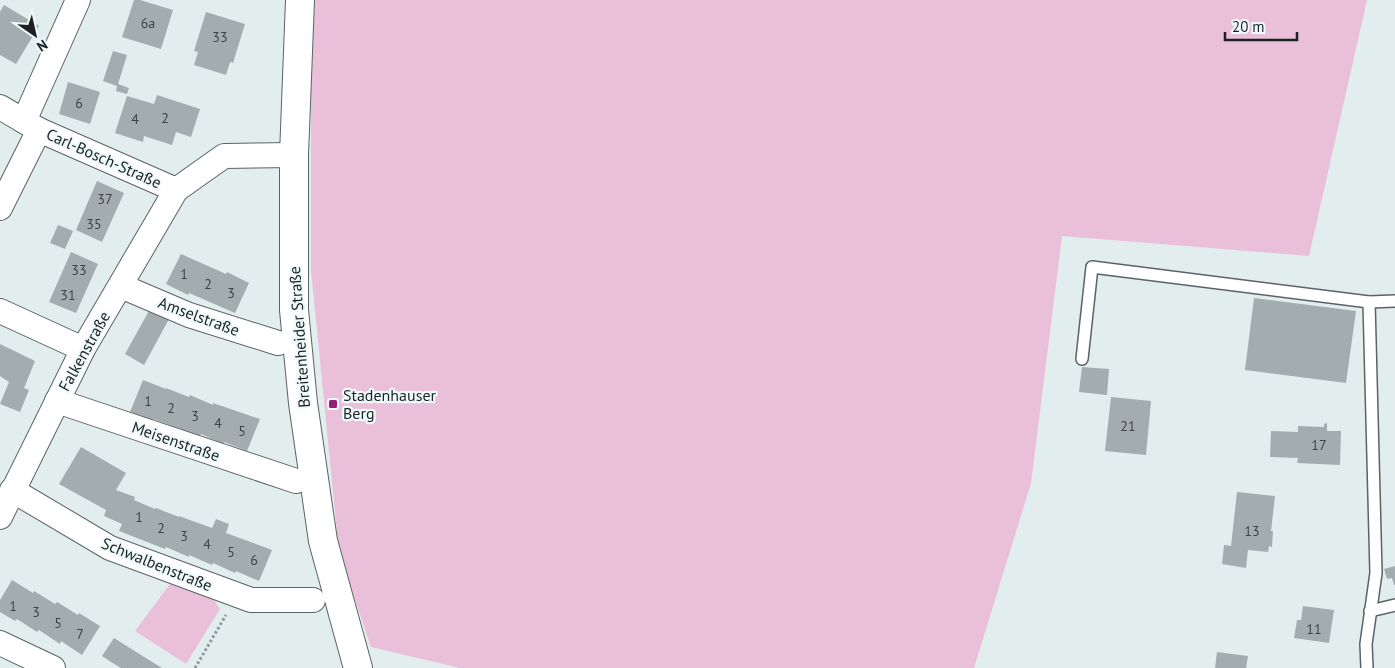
<svg xmlns="http://www.w3.org/2000/svg" width="1395" height="668" viewBox="0 0 1395 668" font-family="'PT Sans',sans-serif">
<style>
.green{fill:#e9bfda}
.building{fill:#a3adaf}
.lines{fill:none;stroke-linecap:round;stroke-linejoin:round}
.service-casing{stroke:#5a6365;stroke-width:14}
.minor-casing{stroke:#5a6365;stroke-width:26}
.tertiary-casing{stroke:#5a6365;stroke-width:30}
.path{stroke:#8e9697;stroke-width:3;stroke-dasharray:2.5 2.5;stroke-linecap:butt}
.service{stroke:#fff;stroke-width:11}
.minor{stroke:#fff;stroke-width:24}
.tertiary{stroke:#fff;stroke-width:28}
.poi-dot{fill:#951e7a;stroke:#effafc;stroke-width:2}
.labels{text-anchor:middle;dominant-baseline:central;stroke-width:4.5;stroke-linejoin:round;paint-order:stroke}
.number-label{font-size:14px;fill:#3e4445}
.street-label{font-size:16px;fill:#1d2122;stroke:#effafc}
.poi-label{font-size:16px;fill:#1d2122;stroke:#effafc;text-anchor:start}
</style>
<rect width="100%" height="100%" fill="#e2edee"/>
<g class="green">
<polygon points="315,0 1367,0 1309,256 1062,236 1031,483 974,668 460,668 371,647 339,552 311,270 311,62"/>
<polygon points="170,584 212,597 220,609 186,664 135,631"/>
</g>
<g class="building">
<polygon points="134,0 140,0 173,10 161,49 122,37"/>
<polygon points="4,5 39,26 16,64 0,55 0,12"/>
<polygon points="206,12 245,24 233,63 230,62 226,75 194,65 198,52 194,51"/>
<polygon points="113,51 127,55 118,84 129,88 127,94 116,91 117,86 103,81"/>
<polygon points="68,82 100,92 90,124 59,114"/>
<polygon points="157,95 200,109 191,137 176,132 172,145 144,136 143,142 115,133 127,96 154,104"/>
<polygon points="97,181 124,193 102,242 76,230"/>
<polygon points="58,225 73,231 65,249 50,243"/>
<polygon points="71,252 98,264 76,313 49,302"/>
<polygon points="181,254 226,274 227,272 249,283 235,313 189,293 188,295 166,284"/>
<polygon points="1254,298 1356,311 1346,383 1245,370"/>
<polygon points="150,309 169,319 144,365 125,354"/>
<polygon points="0,344 35,361 24,388 29,390 20,412 0,404 9,382 0,376"/>
<polygon points="1082,367 1109,369 1107,395 1079,392"/>
<polygon points="143,380 166,389 166,388 189,397 190,395 213,405 213,403 260,419 247,451 224,442 223,444 201,434 200,436 153,419 153,421 130,412"/>
<polygon points="1111,397 1151,401 1146,455 1105,451"/>
<polygon points="1327,423 1327,431 1341,431 1340,465 1297,463 1298,458 1270,457 1271,431 1298,432 1298,426 1324,427 1324,424"/>
<polygon points="81,447 126,473 116,490 135,497 134,500 155,509 156,508 179,517 179,516 212,528 216,519 229,524 226,533 272,550 259,581 236,571 235,573 213,563 212,565 189,555 189,557 166,547 165,549 119,531 122,524 104,516 106,510 59,484"/>
<polygon points="1237,492 1275,496 1271,531 1273,531 1272,547 1269,546 1268,552 1248,550 1246,568 1222,564 1224,545 1231,546"/>
<polygon points="1395,566 1395,585 1394,585 1392,578 1387,579 1384,569"/>
<polygon points="12,580 33,593 34,591 55,604 57,602 78,615 79,613 100,626 82,655 61,641 60,644 39,630 37,632 17,619 15,621 0,612 0,600"/>
<polygon points="1303,606 1334,610 1329,643 1294,638 1297,620 1301,620"/>
<polygon points="114,638 149,660 162,668 121,668 111,662 102,656"/>
<polygon points="1217,652 1248,656 1246,668 1215,668"/>
</g>
<g class="lines">
<g class="service-casing">
<g id="service">
<polyline points="1082,359 1092,267 1369,302 1395,301"/>
<polyline points="1370,611 1395,605"/>
<polyline points="1367,668 1366,644 1376,573 1369,302"/>
</g>
</g>
<g class="minor-casing">
<g id="minor">
<polyline points="0,107 39,130 176,190"/>
<polyline points="24,121 78,0"/>
<polyline points="0,208 39,130"/>
<polyline points="121,286 189,315 278,343"/>
<polyline points="0,311 83,349"/>
<polyline points="57,401 296,481"/>
<polyline points="12,490 110,548 251,600 313,600"/>
<polyline points="0,517 83,349 176,190 224,156 294,155"/>
<polyline points="0,643 53,668"/>
</g>
</g>
<g class="tertiary-casing">
<polyline id="tertiary" points="300,0 294,155 294,310 303,403 323,541 358,668"/>
</g>
<polyline class="path" points="195,668 226,615"/>
<use href="#service" class="service"/>
<use href="#minor" class="minor"/>
<use href="#tertiary" class="tertiary"/>
</g>
<rect class="poi-dot" x="328" y="399" width="10" height="10" rx="2.5"/>
<g class="labels">
<g class="number-label">
<text x="148" y="23">6a</text>
<text x="220" y="37">33</text>
<text x="79" y="103">6</text>
<text x="165" y="118">2</text>
<text x="135" y="119">4</text>
<text x="105" y="199">37</text>
<text x="94" y="224">35</text>
<text x="79" y="270">33</text>
<text x="184" y="274">1</text>
<text x="208" y="284">2</text>
<text x="231" y="293">3</text>
<text x="68" y="295">31</text>
<text x="148" y="401">1</text>
<text x="171" y="408">2</text>
<text x="195" y="416">3</text>
<text x="218" y="423">4</text>
<text x="1128" y="426">21</text>
<text x="242" y="431">5</text>
<text x="1319" y="445">17</text>
<text x="139" y="517">1</text>
<text x="161" y="528">2</text>
<text x="1252" y="531">13</text>
<text x="184" y="536">3</text>
<text x="207" y="544">4</text>
<text x="231" y="552">5</text>
<text x="254" y="560">6</text>
<text x="13" y="606">1</text>
<text x="36" y="612">3</text>
<text x="58" y="623">5</text>
<text x="1314" y="629">11</text>
<text x="80" y="634">7</text>
</g>
<g class="street-label">
<text transform="translate(104 158) rotate(24)">Carl-Bosch-Straße</text>
<text transform="translate(199 316) rotate(20)">Amselstraße</text>
<text transform="translate(299 337) rotate(-94)">Breitenheider Straße</text>
<text transform="translate(84 351) rotate(-61)">Falkenstraße</text>
<text transform="translate(176 441) rotate(19)">Meisenstraße</text>
<text transform="translate(157 564) rotate(22)">Schwalbenstraße</text>
</g>
<g class="poi-label">
<text x="343" y="395">Stadenhauser<tspan x="343" dy="18">Berg</tspan></text>
</g>
</g>
<g transform="translate(35 35) rotate(146)" stroke="#effafc" stroke-width="4" paint-order="stroke">
<path d="M0-4L9 19L0 12L-9 19Z" fill="#1d2122"/>
<text y="-8" font-size="14" font-weight="bold" text-anchor="middle" fill="#1d2122">N</text>
</g>
<path d="M1225 32v8h72v-8" fill="none" stroke="#1d2122" stroke-width="2.5"/>
<text x="1232" y="32" font-size="15" fill="#1d2122" stroke="#effafc" stroke-width="4" paint-order="stroke">20 m</text>
</svg>
